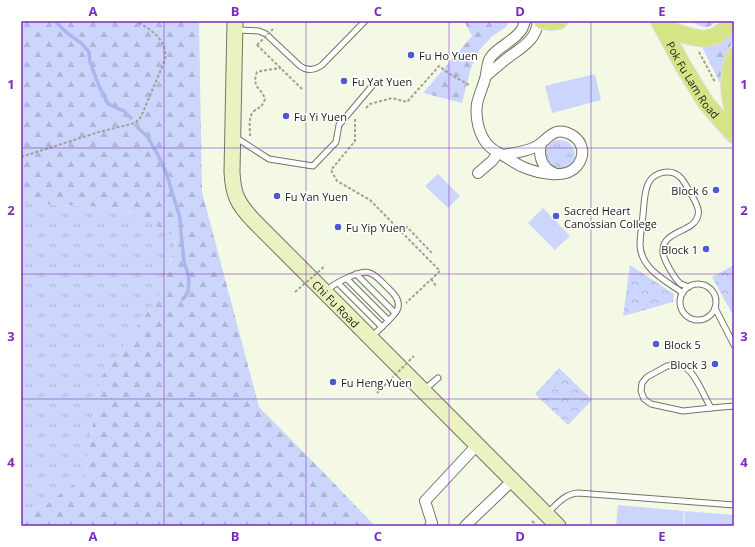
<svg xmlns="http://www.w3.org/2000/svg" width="755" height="547" viewBox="0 0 755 547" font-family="'Open Sans',sans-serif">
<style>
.grass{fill:url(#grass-tufts)}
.forest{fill:url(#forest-firs)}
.park{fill:url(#park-crowns)}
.pitch{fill:#ccd5fb}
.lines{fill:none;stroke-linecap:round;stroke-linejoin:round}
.stream{stroke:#abb6ed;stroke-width:3.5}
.lane-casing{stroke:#727666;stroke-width:7}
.street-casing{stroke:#727666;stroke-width:12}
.secondary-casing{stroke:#727666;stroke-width:17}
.primary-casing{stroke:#dfdfde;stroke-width:18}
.path{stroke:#9ea294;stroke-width:2;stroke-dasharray:3 2;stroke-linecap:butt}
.lane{stroke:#fff;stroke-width:5}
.street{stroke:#fff;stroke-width:10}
.secondary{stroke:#eaf2c2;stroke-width:15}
.primary{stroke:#d5e586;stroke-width:16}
.path-bridge{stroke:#9ea294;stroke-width:2;stroke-dasharray:3 2;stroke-linecap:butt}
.grid{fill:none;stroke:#7b2cbf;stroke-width:1;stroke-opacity:0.55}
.poi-dot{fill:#5058cf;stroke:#fff;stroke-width:1.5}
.labels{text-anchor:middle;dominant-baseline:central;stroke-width:3;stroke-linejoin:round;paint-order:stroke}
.poi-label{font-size:11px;fill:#1b1c16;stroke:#fff;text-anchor:start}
.street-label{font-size:11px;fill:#1b1c16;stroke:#fff}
.neatline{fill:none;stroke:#7b2cbf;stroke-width:1.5}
.grid-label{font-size:13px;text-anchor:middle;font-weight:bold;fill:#7b2cbf}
</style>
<defs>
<pattern id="grass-tufts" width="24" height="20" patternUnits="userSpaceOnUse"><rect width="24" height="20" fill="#ccd5fb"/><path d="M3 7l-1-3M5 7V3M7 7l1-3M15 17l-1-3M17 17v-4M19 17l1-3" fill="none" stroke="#afb6d6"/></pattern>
<pattern id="forest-firs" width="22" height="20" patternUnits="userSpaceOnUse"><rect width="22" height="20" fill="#ccd5fb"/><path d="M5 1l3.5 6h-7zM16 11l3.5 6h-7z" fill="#afb6d6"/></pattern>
<pattern id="park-crowns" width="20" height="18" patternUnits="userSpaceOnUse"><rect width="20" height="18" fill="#ccd5fb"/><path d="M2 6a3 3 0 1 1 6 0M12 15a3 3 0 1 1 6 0" fill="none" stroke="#afb6d6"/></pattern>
</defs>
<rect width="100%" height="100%" fill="#f4f9e6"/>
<g class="grass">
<circle cx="560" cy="155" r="15"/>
<polygon points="21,203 122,208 177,236 161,293 100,379 85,475 46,505 21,511"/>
</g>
<g class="forest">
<polygon points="21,21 199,21 202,192 259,407 324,473 375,526 21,526 21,511 46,505 85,475 100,379 161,293 177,237 122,208 21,203"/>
<polygon points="464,21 510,21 506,27 491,37 478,52 471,68 462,103 423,93 472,36"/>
<path d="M691,21h25c-8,10 -16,6 -25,0z"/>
<polygon points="734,28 723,89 700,43"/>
</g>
<g class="park">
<polygon points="630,265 674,294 673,302 623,316"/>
<polygon points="734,265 734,317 712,277"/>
<polygon points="559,368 592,400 568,425 535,394"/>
</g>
<g class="pitch">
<polygon points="595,74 601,100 552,113 545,86"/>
<polygon points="438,174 460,196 448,208 425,186"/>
<polygon points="543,208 570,236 555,250 528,223"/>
<polygon points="618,505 684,511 683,526 616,526"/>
<polygon points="685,511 734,515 734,526 684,526"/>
</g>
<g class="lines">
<g class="stream">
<polyline points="55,21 66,32 81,43 89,52 90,62 99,86 108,104 119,109 124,111 131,118"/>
<polyline points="138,128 147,136 159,157 166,172 180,218 181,233 184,262 188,274 189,282 188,292 183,299"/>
</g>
<g class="lane-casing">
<g id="lane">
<path d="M237,30l22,1 7,3 34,32c7,5 15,4 22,-1l43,-44"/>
<polyline points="235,137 269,159 313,166 336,142 339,125 372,86"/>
<polyline points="356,274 395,313"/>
<polyline points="347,279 388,320"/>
<polyline points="338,283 382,327"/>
<circle cx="698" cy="302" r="18"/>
<path d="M326,291c7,-7 35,-22 44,-18 8,3 13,11 19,16 5,5 11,11 9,19 -2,8 -21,23 -27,29"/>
<path d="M683,293c-17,-12 -42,-24 -43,-48 0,-9 2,-20 3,-30 1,-9 1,-25 6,-33 6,-10 22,-14 31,-5 3,2 16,25 17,29 1,2 2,7 1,9 -3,18 -37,15 -35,37 0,7 12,28 18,32 2,1 6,2 8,3"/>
<polyline points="715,308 734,345"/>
<path d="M674,365c4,0 8,0 12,3 9,5 19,30 25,40l-28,3 -32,-7 -7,-5 -3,-8 1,-8 5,-6 20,-11z"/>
<polyline points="424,390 438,378"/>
<polyline points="711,408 734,406"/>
<path d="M547,514c9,-9 17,-20 31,-21l156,12"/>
</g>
</g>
<g class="street-casing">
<g id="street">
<path d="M486,76c7,-6 13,-11 19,-16 15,-12 31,-18 33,-39"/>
<path d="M541,144c-3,12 1,24 13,29"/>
<path d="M503,155c10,-2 22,-3 32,-8 13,-6 18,-23 37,-12 5,3 9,8 10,14 1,6 -1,12 -5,17 -11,14 -40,7 -54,1 -7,-3 -12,-7 -19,-11 -6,-4 -12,-6 -17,-12 -8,-10 -12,-26 -10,-40 2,-10 7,-19 9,-29 1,-6 1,-12 4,-17 8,-12 24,-16 32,-29 1,-2 2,-5 3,-8"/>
<polyline points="478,173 492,161 498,153"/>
<polyline points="430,526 432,523 425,501 477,445"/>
<polyline points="465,526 512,481"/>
</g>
</g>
<g class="secondary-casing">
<g id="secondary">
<path id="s1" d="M235,21l-3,151c1,23 6,32 21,48l305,306"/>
</g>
</g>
<g class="primary-casing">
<g id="primary">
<polyline points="542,21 551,22 559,21"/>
<path id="s2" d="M659,21l23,43 24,39 28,32"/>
<path d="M662,27c24,8 52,24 68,-6"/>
<path d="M734,56c-7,21 -6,37 0,58"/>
</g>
</g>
<g class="path">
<polyline points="257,45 303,90"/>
<polyline points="699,52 715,82"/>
<polyline points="366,108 370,104 392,98 407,102 439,66 450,74 469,85"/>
<polyline points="355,119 355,141 331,170 337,181 370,200 440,271 406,303"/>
<path d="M250,136c0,-7 -2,-20 4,-25 6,-5 7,-2 11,-12 -3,-11 -14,-11 -8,-27l4,-1 20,-3"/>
<path d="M21,157l78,-25 36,-9 5,-5 3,-6 22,-52c3,-20 -14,-31 -30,-39"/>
<polyline points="401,231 407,227 432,253"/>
<polyline points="431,279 436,286"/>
<polyline points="532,521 534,523 533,526"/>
</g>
<use href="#lane" class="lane"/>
<use href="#street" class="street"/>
<use href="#secondary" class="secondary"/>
<use href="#primary" class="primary"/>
<g class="path-bridge">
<polyline points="257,45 273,29"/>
<polyline points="295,292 325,266"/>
<polyline points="377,393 414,356"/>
</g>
</g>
<path class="grid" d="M164,21v505M306,21v505M449,21v505M591,21v505M21,148h713M21,274h713M21,399h713"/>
<g class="poi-dot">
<circle cx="411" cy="55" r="4"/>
<circle cx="344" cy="81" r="4"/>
<circle cx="286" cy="116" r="4"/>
<circle cx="716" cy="190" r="4"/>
<circle cx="277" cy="196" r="4"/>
<circle cx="556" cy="216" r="4"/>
<circle cx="338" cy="227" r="4"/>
<circle cx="706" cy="249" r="4"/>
<circle cx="656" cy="344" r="4"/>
<circle cx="715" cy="364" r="4"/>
<circle cx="333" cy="382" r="4"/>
</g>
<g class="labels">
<g class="poi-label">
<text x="419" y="55">Fu Ho Yuen</text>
<text x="352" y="81">Fu Yat Yuen</text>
<text x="294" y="116">Fu Yi Yuen</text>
<text x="708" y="190" text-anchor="end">Block 6</text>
<text x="285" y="196">Fu Yan Yuen</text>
<text x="564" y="210">Sacred Heart<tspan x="564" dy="13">Canossian College</tspan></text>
<text x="346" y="227">Fu Yip Yuen</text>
<text x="698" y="249" text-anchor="end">Block 1</text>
<text x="664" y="344">Block 5</text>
<text x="707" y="364" text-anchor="end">Block 3</text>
<text x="341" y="382">Fu Heng Yuen</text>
</g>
<g class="street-label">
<text stroke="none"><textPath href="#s2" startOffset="68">Pok Fu Lam Road</textPath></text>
<text stroke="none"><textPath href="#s1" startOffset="323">Chi Fu Road</textPath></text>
</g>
</g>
<rect width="755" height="547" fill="none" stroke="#ffffff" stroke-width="44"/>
<rect x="22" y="22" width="711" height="503" class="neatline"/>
<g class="grid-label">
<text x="93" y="16">A</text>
<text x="235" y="16">B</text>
<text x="378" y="16">C</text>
<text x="520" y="16">D</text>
<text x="662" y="16">E</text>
<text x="11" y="89">1</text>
<text x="744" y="89">1</text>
<text x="11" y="215">2</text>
<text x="744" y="215">2</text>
<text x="11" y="341">3</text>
<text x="744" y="341">3</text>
<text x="11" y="467">4</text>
<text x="744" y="467">4</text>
<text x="93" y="541">A</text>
<text x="235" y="541">B</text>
<text x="378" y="541">C</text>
<text x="520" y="541">D</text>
<text x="662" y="541">E</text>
</g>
</svg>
